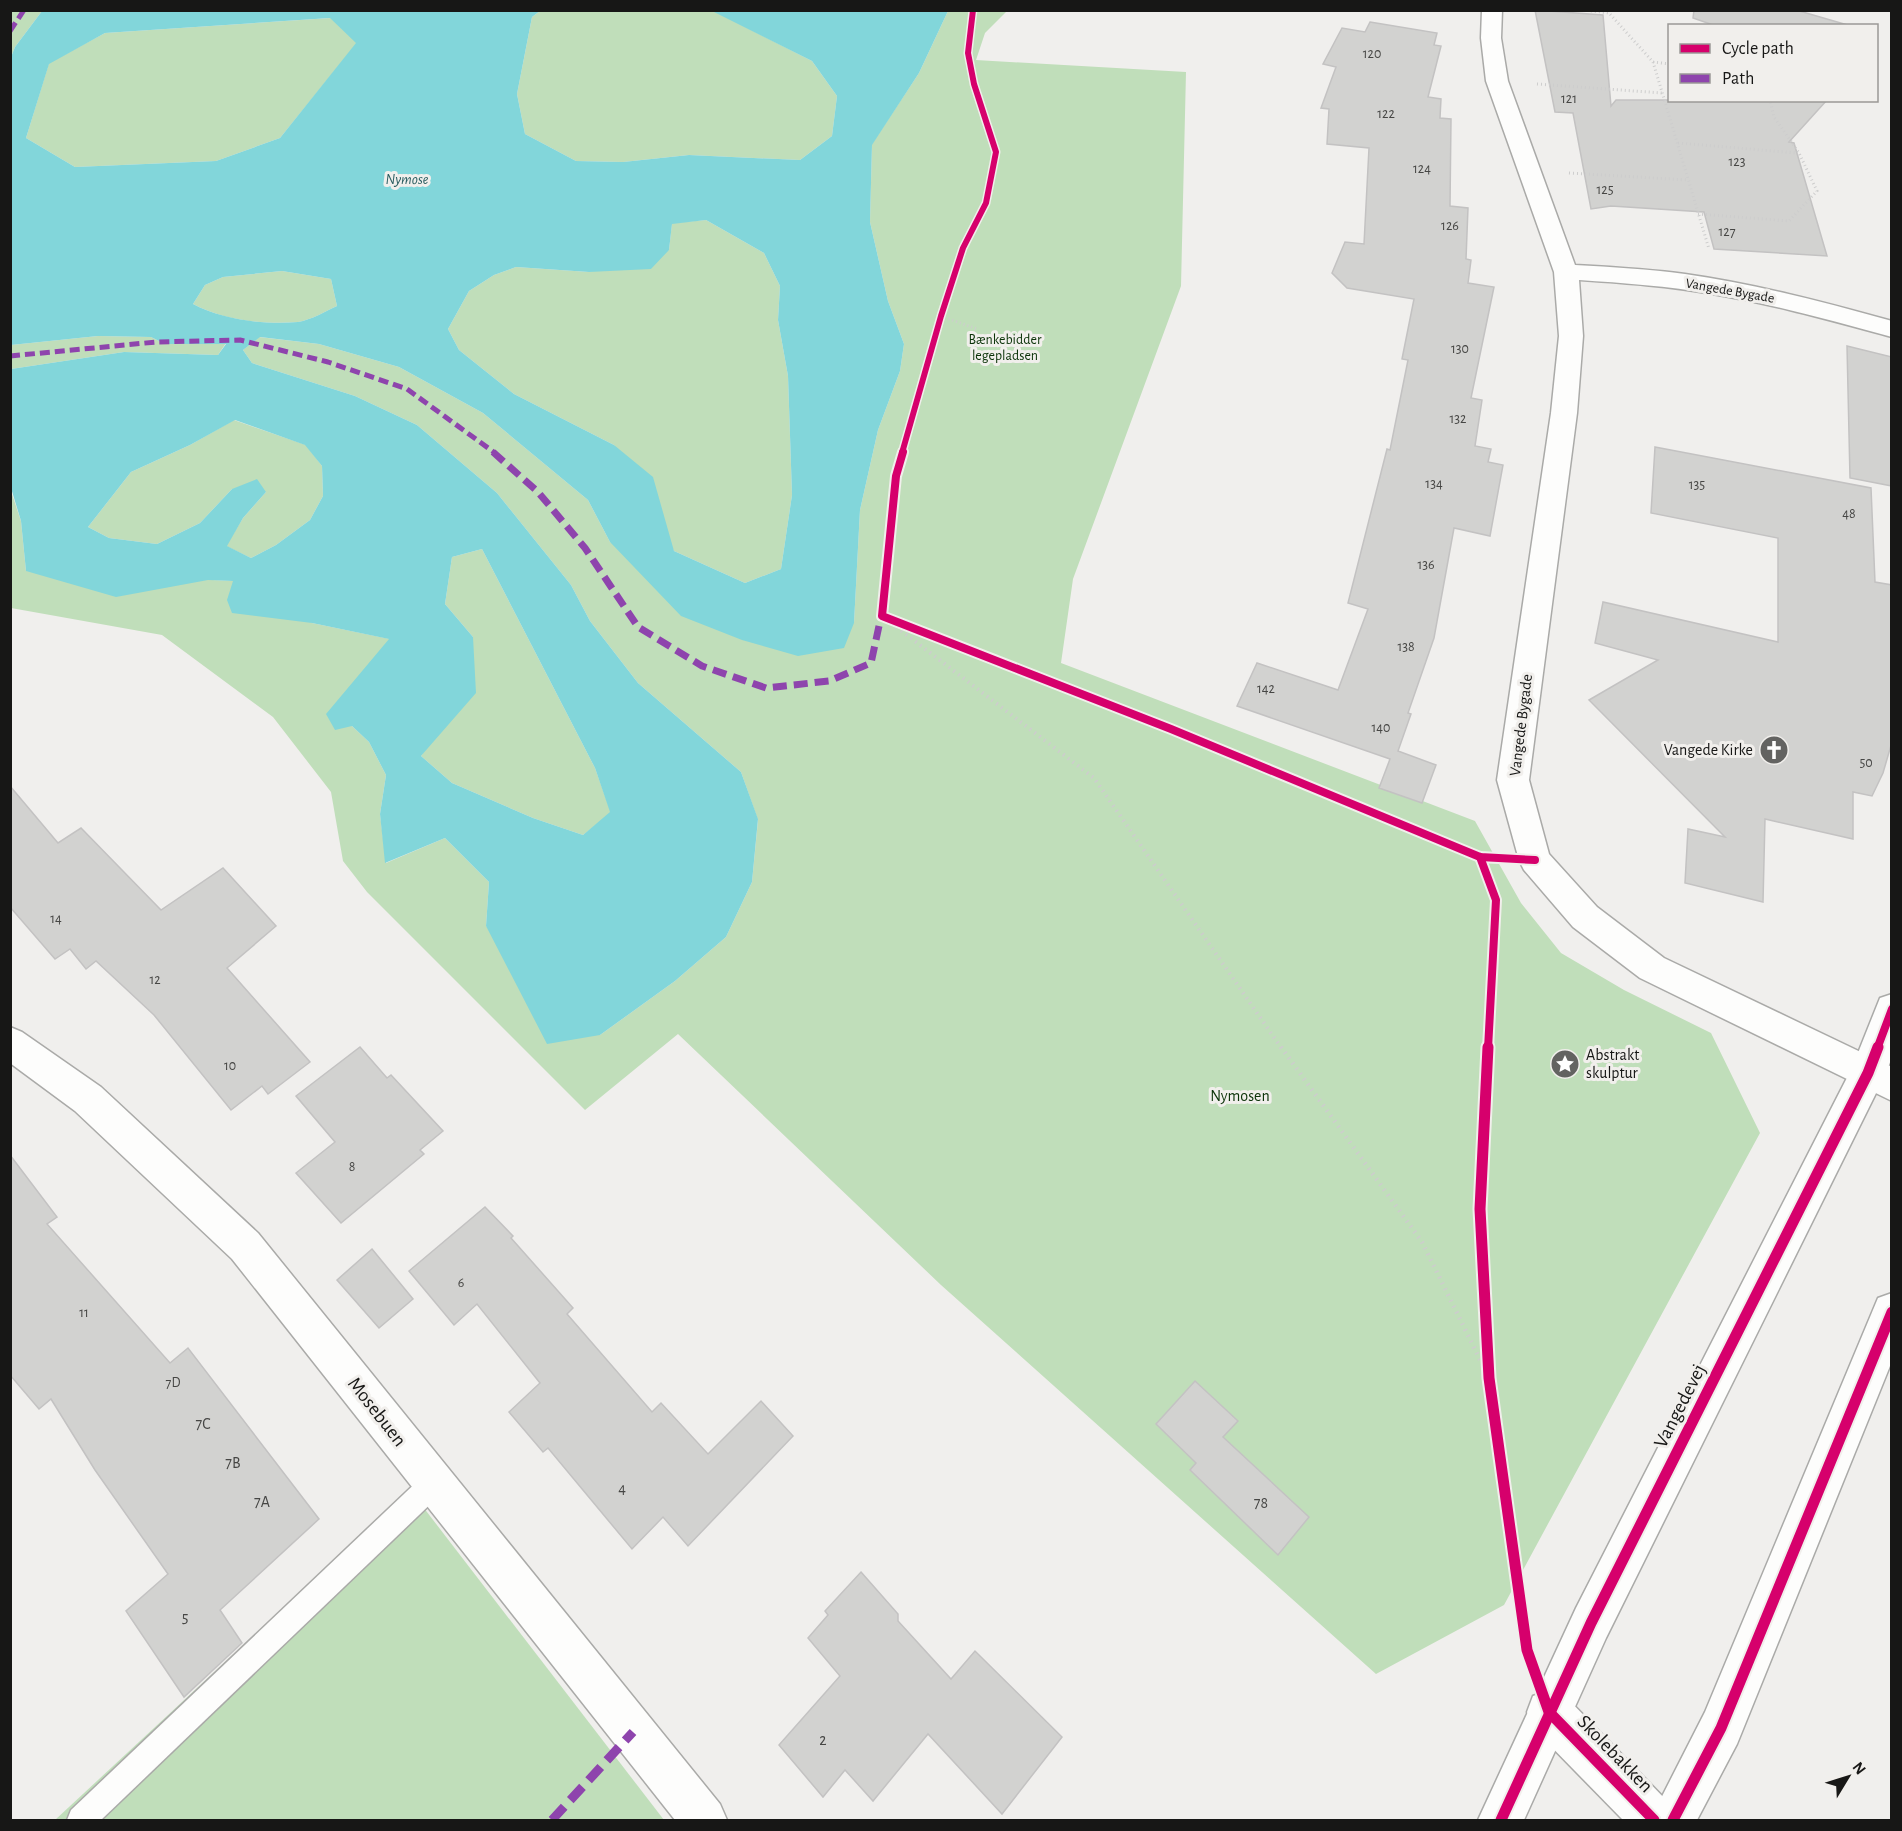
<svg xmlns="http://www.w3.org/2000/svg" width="1902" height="1831" viewBox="0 0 1902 1831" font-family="'Alegreya Sans',sans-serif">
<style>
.green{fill:#c0deba}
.water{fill:#82d6da;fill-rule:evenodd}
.building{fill:#d2d2d0;stroke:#c3c2c2;stroke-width:1.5}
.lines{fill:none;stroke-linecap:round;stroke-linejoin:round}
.lane-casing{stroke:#aaaaa8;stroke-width:3}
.street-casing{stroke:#aaaaa8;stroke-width:3}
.secondary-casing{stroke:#aaaaa8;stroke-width:3}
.path-far2{stroke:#cdcdcd;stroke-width:3;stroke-dasharray:1 3;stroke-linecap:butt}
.path-far1{stroke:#cdcdcd;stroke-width:4;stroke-dasharray:1.5 4.5;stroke-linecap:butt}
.path{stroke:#cdcdcd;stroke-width:4.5;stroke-dasharray:1.5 5;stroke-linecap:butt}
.lane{fill:#fdfdfc;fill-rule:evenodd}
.street{fill:#fdfdfc;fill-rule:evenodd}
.secondary{fill:#fdfdfc;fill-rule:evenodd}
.quiet-far2{stroke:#8e44ad;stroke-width:5;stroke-dasharray:10 5;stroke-linecap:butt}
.quiet-far1{stroke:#8e44ad;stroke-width:7;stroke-dasharray:14 7;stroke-linecap:butt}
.quiet{stroke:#8e44ad;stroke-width:9;stroke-dasharray:18 9;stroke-linecap:butt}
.cycleway-far2-casing{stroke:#f1efec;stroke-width:9}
.cycleway-far1-casing{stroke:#f1efec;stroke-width:12}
.cycleway-casing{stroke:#f1efec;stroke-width:15}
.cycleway-far2{stroke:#d6006c;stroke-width:6}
.cycleway-far1{stroke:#d6006c;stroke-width:8}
.cycleway{stroke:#d6006c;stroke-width:11}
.labels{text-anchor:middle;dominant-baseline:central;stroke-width:6;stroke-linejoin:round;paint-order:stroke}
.number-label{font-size:14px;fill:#464644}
.far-street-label{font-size:14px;fill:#171716;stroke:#f1efec}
.far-park-label{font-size:14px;fill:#0b3308;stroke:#f1efec}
.far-water-label{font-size:15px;font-style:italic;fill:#2b5e61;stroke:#f1efec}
.street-label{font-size:16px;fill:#171716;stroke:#f1efec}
.poi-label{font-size:16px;fill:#171716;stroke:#f1efec;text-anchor:end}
.park-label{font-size:16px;fill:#0b3308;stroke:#f1efec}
.near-number-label{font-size:16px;fill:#464644}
.near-street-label{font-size:20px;fill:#171716;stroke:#f1efec}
</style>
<rect width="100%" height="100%" fill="#f0efed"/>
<g class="green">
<polygon points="712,10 812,61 837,96 832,136 800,160 689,155 623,162 576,161 525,134 517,94 532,17 540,11"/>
<polygon points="11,11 42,11 15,47 11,57"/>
<polygon points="948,11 1007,11 985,33 976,60 1186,72 1181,286 1073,579 1061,663 1475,821 1521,903 1561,953 1624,990 1711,1033 1760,1133 1504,1605 1376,1674 941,1285 678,1034 585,1110 367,892 343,861 331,792 273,717 162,635 11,608 10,488 21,521 26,571 233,581 312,623 390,639 352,726 369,742 386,775 380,814 386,863 445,838 489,882 486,926 600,1035 675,981 726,937 752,882 758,820 741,772 638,683 590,621 571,585 497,493 417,425 355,396 252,363 243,350 259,337 319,344 399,367 483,413 588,500 610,542 854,623 860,510 878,430 900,371 904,344 888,301 870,222 872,144 919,73"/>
<polygon points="331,18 357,43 280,138 216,161 75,167 26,138 49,63 105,33"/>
<polygon points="706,220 764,253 780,286 778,320 788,376 792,495 781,569 745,583 674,551 614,445 514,394 459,350 448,329 469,291 494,275 516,267 589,272 669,250 672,223"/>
<path d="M282,271l49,8 6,27c-11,5 -26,14 -39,16 -34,3 -75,-2 -105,-18l12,-19 18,-8z"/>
<polygon points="98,336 151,337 165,344 226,343 218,355 124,352 11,369 11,345"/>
<polygon points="234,420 306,445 322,466 323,496 310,520 276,545 251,558 226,546 243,518 266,492 232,489 200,523 157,544 109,538 88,527 131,472 190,445"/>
<polygon points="482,549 595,768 611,813 583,835 533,818 452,783 421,756 432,740 473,637 445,604 452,557"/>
<polygon points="410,1490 664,1820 55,1820"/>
</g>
<path class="water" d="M42,11h498l-8,6 -15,77 8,40 51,27 47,1 66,-7 111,5 32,-24 5,-40 -25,-35 -100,-50h236l-29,62 -47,72 -2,77 18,79 16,43 -4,27 -22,59 -18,80 -6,113 -10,25 -46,8 -56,-16 -61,-24 -71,-74 -22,-42 -105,-87 -84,-46 -80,-23 -59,-7 -17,13 9,13 103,33 62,29 80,68 74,92 19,36 48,62 103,89 17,47 -6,63 -26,55 -51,44 -75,54 -53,9 -61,-118 3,-44 -44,-44 -60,25 -5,-49 6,-39 -17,-33 -17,-16 -17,4 -9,-16 63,-75 -77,-16 -80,-10 -5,-13 6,-19 -25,-1 -92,17 -90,-26 -5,-50 -10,-33v-119l113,-17 94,3 8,-11h-61l-14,-7 -53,-1 -87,9v-288l4,-10zM330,18l26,25 -76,95 -64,23 -141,6 -49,-29 23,-74 56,-31zM706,220l58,33 16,33 -2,34 10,56 4,119 -11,74 -36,14 -71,-32 -21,-74 -39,-32 -100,-51 -55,-44 -11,-21 21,-38 25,-16 22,-8 73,5 62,-3 18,-19 3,-26zM282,271l49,8 6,27c-11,5 -26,14 -39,16 -33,3 -75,-2 -105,-18l12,-19 18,-8zM235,420l70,25 17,21 1,30 -13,24 -34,25 -25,13 -24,-12 16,-28 23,-26 -9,-13 -25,10 -32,34 -43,21 -48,-6 -21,-11 43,-55 59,-27zM482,549l113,219 15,44 -27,23 -50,-17 -81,-35 -31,-27 55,-63 -3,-56 -28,-33 7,-47z"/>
<g class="building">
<polygon points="1535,10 1603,15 1611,106 1616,100 1827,100 1789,142 1794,143 1827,256 1714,249 1704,212 1611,206 1591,209 1573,113 1555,112"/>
<polygon points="1694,10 1796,10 1851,26 1716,26 1693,18"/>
<polygon points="1370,22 1437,33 1434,45 1441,46 1428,97 1441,99 1440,118 1451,119 1450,206 1468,208 1466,259 1471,260 1468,283 1494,287 1471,398 1482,400 1475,446 1491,449 1488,462 1503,465 1490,536 1454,528 1434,638 1408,713 1411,714 1398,751 1436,765 1422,803 1379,788 1390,759 1237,706 1257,663 1338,690 1368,609 1348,603 1387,449 1390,450 1408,360 1402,359 1414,299 1347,288 1332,273 1345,242 1364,244 1369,148 1327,144 1329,109 1321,108 1336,67 1323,64 1342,28 1365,32"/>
<polygon points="1847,346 1892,357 1892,486 1850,478"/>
<polygon points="1655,447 1871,488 1875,582 1892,585 1892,742 1883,773 1872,796 1853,792 1853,839 1765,819 1763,902 1685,883 1688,829 1725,837 1589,700 1658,660 1595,643 1603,602 1778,642 1778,538 1651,513"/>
<polygon points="10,786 58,843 81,828 161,910 223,868 276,926 227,968 310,1062 268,1094 262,1086 231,1110 154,1015 96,961 86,969 70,949 55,959 10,907"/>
<polygon points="360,1047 387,1078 391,1075 443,1131 420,1150 424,1154 341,1223 296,1173 335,1142 296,1096"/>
<polygon points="10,1155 57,1217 47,1224 170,1363 188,1348 319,1519 220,1610 242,1643 184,1697 126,1611 168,1574 95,1470 51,1399 39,1409 10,1375"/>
<polygon points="485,1207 513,1236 511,1238 573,1308 567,1314 652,1412 661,1403 708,1454 761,1401 793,1436 688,1546 663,1517 632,1549 548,1448 543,1452 509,1412 540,1383 477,1304 454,1325 409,1271"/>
<polygon points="372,1249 413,1299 379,1328 337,1280"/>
<polygon points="1195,1381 1238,1421 1223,1437 1309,1517 1278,1555 1190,1470 1196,1463 1156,1424"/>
<polygon points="861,1572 898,1614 898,1621 951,1679 975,1651 1062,1737 1002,1814 928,1734 873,1801 845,1770 823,1797 779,1745 840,1676 808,1638 828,1615 825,1611"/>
</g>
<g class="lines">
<g class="lane-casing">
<polygon id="lane" points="433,1471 442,1475 446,1484 442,1493 101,1820 67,1820 71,1810 424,1475"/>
</g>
<g class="street-casing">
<g id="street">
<path d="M1482,10h20l-1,28 7,43 67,184c37,2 74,4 110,9 70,10 139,28 207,47v16c-60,-16 -119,-33 -180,-43 -44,-8 -89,-11 -133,-14l4,56 -6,77 -48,367 20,74 48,53 67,51 228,109v34l-252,-123 -67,-51 -49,-57 -5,-10 -22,-80 54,-367 8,-77 -5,-64 -68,-191 -5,-43z"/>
<polygon points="10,1027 22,1032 101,1087 258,1233 720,1804 727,1820 675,1820 232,1259 75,1111 10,1063"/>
<polygon points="1549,1690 1565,1696 1670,1804 1677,1820 1623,1820 1533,1728 1527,1712 1533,1696"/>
</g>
</g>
<g class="secondary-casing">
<g id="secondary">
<polygon points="1892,994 1892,1057 1886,1073 1606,1638 1524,1820 1478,1820 1576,1608 1852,1068 1880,998"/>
<polygon points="1892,1293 1892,1361 1737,1744 1697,1820 1650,1820 1705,1712 1878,1298"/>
</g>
</g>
<g class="path-far2">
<polyline points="1583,10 1609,13 1653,62 1709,249"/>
<polyline points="1653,62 1670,64"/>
<polyline points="1537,84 1662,93"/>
<polyline points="1678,143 1798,153"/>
<polyline points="1569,173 1688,180"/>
<polyline points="1698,214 1789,221 1817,191 1799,153 1774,117 1770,100"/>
<polyline points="941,316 977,329"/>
</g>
<polyline class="path-far1" points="882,616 1094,778 1282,1049"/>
<polyline class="path" points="1281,1047 1422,1242 1489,1378 1527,1645"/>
<use href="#lane" class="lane"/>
<use href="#street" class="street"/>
<use href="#secondary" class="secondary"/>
<g class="quiet-far2">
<polyline points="10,31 24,10"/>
<polyline points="10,356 156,342 240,340 328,362 407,389 495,453"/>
</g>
<polyline class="quiet-far1" points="493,452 538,492 585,548 638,627 702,666 766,688 829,681 871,663 882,612"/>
<polyline class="quiet" points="552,1820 633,1732"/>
<g class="cycleway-far2-casing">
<polyline id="cycleway-far2" points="902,453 941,316 963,248 986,203 996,152 974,84 968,53 973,10"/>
</g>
<g class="cycleway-far1-casing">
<g id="cycleway-far1">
<polyline points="903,452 896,476 882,616 1171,729 1480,857 1535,860"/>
<polyline points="1480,857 1496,900 1488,1049"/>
<polyline points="1877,1049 1892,1009"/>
</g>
</g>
<g class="cycleway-casing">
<g id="cycleway">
<polyline points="1488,1047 1480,1209 1489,1378 1527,1650 1549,1712 1654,1820"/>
<polyline points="1501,1820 1591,1623 1868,1073 1878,1047"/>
<polyline points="1673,1820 1721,1728 1892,1312"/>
</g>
</g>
<use href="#cycleway-far2" class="cycleway-far2"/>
<use href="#cycleway-far1" class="cycleway-far1"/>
<use href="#cycleway" class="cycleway"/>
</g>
<defs>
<g id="church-disc" transform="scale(1.5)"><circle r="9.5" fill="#636361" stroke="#f1efec"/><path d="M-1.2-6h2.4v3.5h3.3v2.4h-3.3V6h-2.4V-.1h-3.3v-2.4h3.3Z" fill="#fff"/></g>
<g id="sight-disc" transform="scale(1.5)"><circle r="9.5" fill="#636361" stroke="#f1efec"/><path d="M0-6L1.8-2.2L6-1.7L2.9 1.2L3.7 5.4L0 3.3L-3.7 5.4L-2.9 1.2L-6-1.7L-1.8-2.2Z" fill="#fff"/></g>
</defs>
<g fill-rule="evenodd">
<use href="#church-disc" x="1774" y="750"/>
<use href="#sight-disc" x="1565" y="1064"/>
</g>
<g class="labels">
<g class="number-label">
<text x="1372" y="54">120</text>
<text x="1569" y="99">121</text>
<text x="1386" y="114">122</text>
<text x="1737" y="162">123</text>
<text x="1422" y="169">124</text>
<text x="1605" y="190">125</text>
<text x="1450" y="226">126</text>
<text x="1727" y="232">127</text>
<text x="1460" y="349">130</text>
<text x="1458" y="419">132</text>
<text x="1434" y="484">134</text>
<text x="1697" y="485">135</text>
<text x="1849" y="514">48</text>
<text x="1426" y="565">136</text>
<text x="1406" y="647">138</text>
<text x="1266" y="689">142</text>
<text x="1381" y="728">140</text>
<text x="1866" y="763">50</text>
<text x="56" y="919">14</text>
<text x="155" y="980">12</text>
<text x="230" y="1066">10</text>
<text x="352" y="1167">8</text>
<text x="461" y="1283">6</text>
<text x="84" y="1313">11</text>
<text x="173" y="1383">7D</text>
</g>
<g class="far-street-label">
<text transform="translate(1730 291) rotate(10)">Vangede Bygade</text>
</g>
<g class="far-park-label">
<text x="1005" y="340">Bænkebidder<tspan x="1005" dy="16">legepladsen</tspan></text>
</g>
<g class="far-water-label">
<text x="407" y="179">Nymose</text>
</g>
<g class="street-label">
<text transform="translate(1521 725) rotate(-83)">Vangede Bygade</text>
</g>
<g class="poi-label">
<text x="1753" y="750">Vangede Kirke</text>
<text x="1586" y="1055" text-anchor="start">Abstrakt<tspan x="1586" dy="18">skulptur</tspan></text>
</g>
<g class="park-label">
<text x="1240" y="1096">Nymosen</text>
</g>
<g class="near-number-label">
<text x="203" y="1424">7C</text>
<text x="233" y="1463">7B</text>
<text x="622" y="1488">4</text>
<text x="262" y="1502">7A</text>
<text x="1261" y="1503">78</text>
<text x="185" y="1617">5</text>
<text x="823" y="1740">2</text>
</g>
<g class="near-street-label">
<text transform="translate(1680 1406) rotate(-63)">Vangedevej</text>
<text transform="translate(377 1412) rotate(52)">Mosebuen</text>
<text transform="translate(1615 1754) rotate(46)">Skolebakken</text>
</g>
</g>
<rect width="1902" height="1831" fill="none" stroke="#171716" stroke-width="24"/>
<rect x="1668" y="24" width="210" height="78" fill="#f1efec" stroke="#9a9996" stroke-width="1.5"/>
<rect x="1680" y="44" width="30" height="9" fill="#d6006c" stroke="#9a9996" stroke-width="1.5"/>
<text x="1722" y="54" font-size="18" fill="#171716">Cycle path</text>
<rect x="1680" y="74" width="30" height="9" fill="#8e44ad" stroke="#9a9996" stroke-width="1.5"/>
<text x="1722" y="84" font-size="18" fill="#171716">Path</text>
<g transform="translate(1848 1777) rotate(52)" stroke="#f1efec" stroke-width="4.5" paint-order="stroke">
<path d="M0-4.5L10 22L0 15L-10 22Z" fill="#171716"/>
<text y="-9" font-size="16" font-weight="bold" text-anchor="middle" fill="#171716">N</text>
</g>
</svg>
